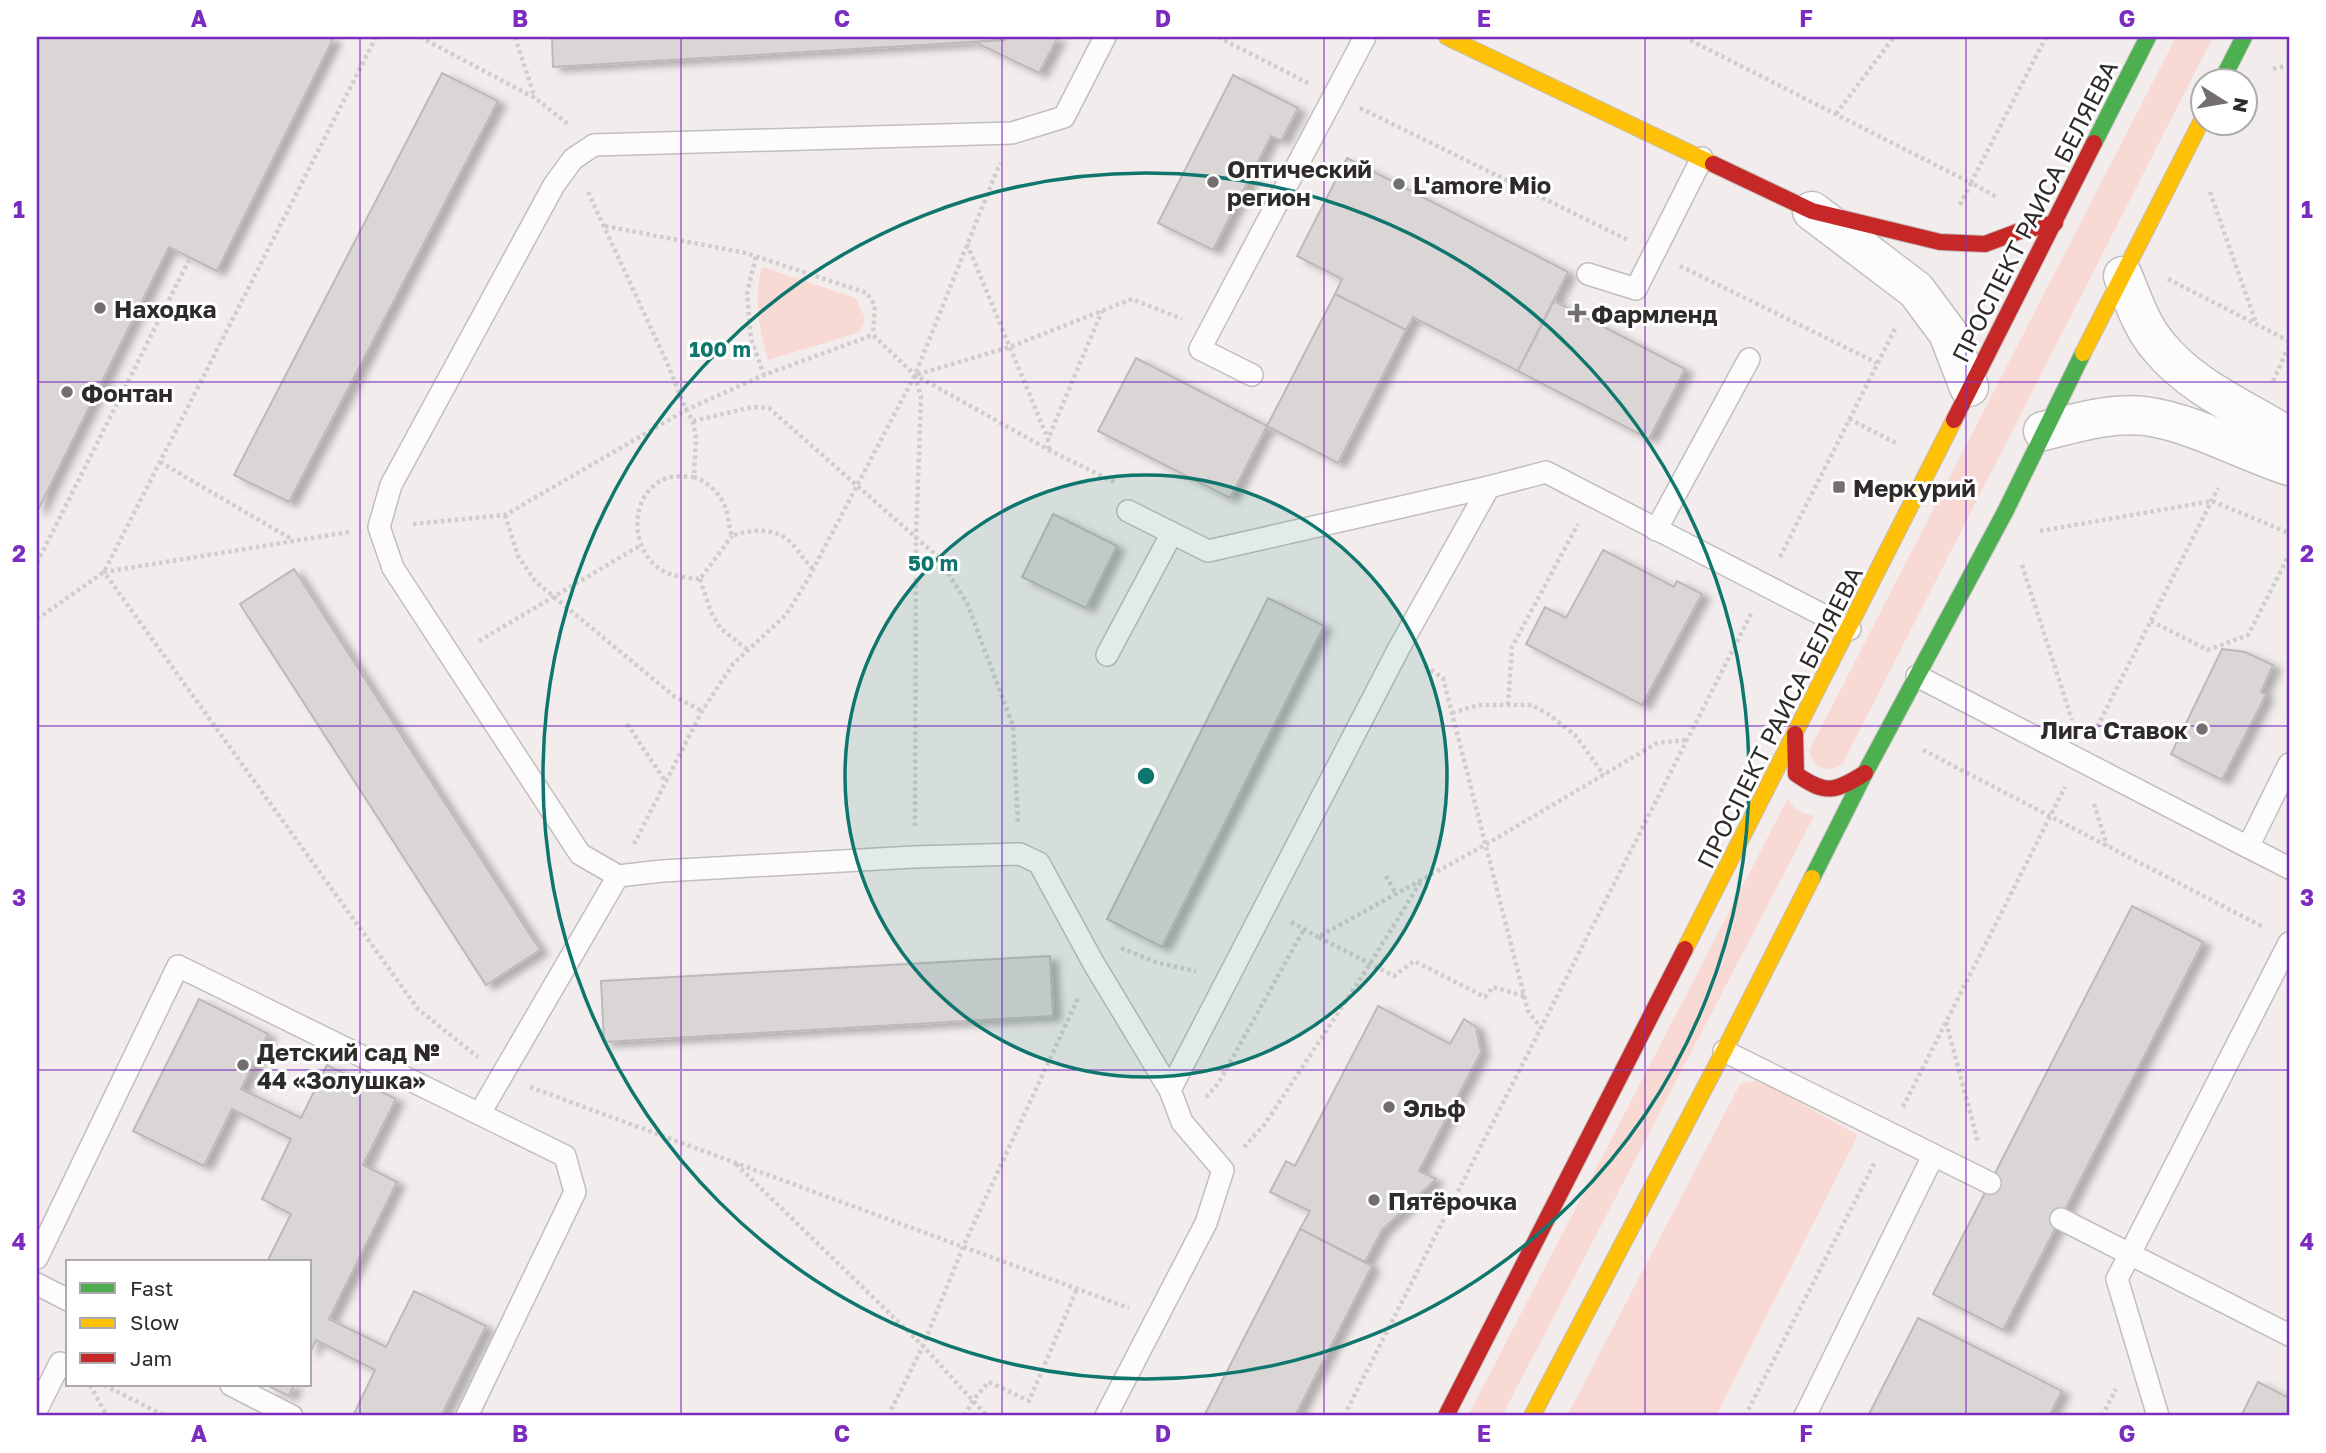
<svg xmlns="http://www.w3.org/2000/svg" width="2326" height="1453" viewBox="0 0 2326 1453" font-family="'Golos Text',sans-serif">
<style>
.green{fill:#f8d9d4}
.building{fill:#dad6d6;stroke:#bdb9b8;stroke-width:2;filter:url(#shadow)}
.lines{fill:none;stroke-linecap:round;stroke-linejoin:round}
.lane-casing{stroke:#c2bebe;stroke-width:24}
.street-casing{stroke:#c2bebe;stroke-width:41}
.fast-casing{stroke:#c2bebe;stroke-width:18}
.slow-casing{stroke:#c2bebe;stroke-width:18}
.jam-casing{stroke:#c2bebe;stroke-width:18}
.path{stroke:#cfcecd;stroke-width:4.5;stroke-dasharray:3.5 3.5;stroke-linecap:butt}
.lane{stroke:#fdfcfc;stroke-width:21}
.street{stroke:#fdfcfc;stroke-width:38}
.fast{stroke:#4caf50;stroke-width:16}
.slow{stroke:#ffc107;stroke-width:16}
.jam{stroke:#c62828;stroke-width:16}
.grid{fill:none;stroke:#7b2cbf;stroke-width:2;stroke-opacity:0.55}
.ring{fill:none;stroke:#0f766e;stroke-width:3.5}
.poi-dot{fill:#736f6f;stroke:#fff;stroke-width:2.5}
.labels{text-anchor:middle;dominant-baseline:central;stroke-width:6;stroke-linejoin:round;paint-order:stroke}
.poi-label{font-size:24px;font-weight:bold;fill:#2f2b2b;stroke:#fff;text-anchor:start}
.street-label{font-size:24px;fill:#2f2b2b;stroke:#fff}
.centre{fill:#0f766e;stroke:#fff;stroke-width:3.5}
.ring-label{font-size:21px;text-anchor:middle;font-weight:bold;fill:#0f766e;stroke:#fff;stroke-width:6;stroke-linejoin:round;paint-order:stroke}
.neatline{fill:none;stroke:#7b2cbf;stroke-width:2.5}
.grid-label{font-size:23px;text-anchor:middle;font-weight:bold;fill:#7b2cbf}
</style>
<defs>
<filter id="shadow"><feDropShadow dx="8" dy="4.5" stdDeviation="3.5" flood-color="#0004"/></filter>
</defs>
<rect width="100%" height="100%" fill="#f2edec"/>
<g class="green">
<path d="M2176,37h37l-370,726c-17,12 -27,6 -34,-12z"/>
<path d="M762,267l94,31 9,20 -5,14 -92,28c-9,-34 -15,-58 -6,-93z"/>
<path d="M1788,798c6,12 12,15 26,18l-312,600h-34z"/>
<polygon points="1758,1080 1858,1135 1716,1416 1567,1416 1740,1084"/>
</g>
<g class="building">
<polygon points="37,37 328,37 333,39 217,271 169,247 37,512"/>
<polygon points="552,37 1005,37 1005,40 553,67"/>
<polygon points="1005,37 1058,37 1039,73 975,42 1005,40"/>
<polygon points="442,73 498,101 289,502 234,475"/>
<polygon points="1233,75 1298,108 1281,141 1271,136 1213,250 1158,223"/>
<polygon points="1347,158 1568,272 1518,371 1413,317 1406,330 1335,294 1342,279 1297,256"/>
<polygon points="1335,294 1406,330 1338,463 1267,426"/>
<polygon points="1554,301 1685,369 1649,439 1518,371"/>
<polygon points="1136,358 1267,426 1230,498 1098,431"/>
<polygon points="1053,514 1117,546 1086,608 1022,577"/>
<polygon points="1603,550 1674,587 1677,581 1702,594 1642,705 1526,644 1545,607 1566,618"/>
<polygon points="294,569 540,950 486,985 240,604"/>
<polygon points="1268,598 1324,626 1162,947 1107,919"/>
<polygon points="2222,649 2245,652 2273,665 2261,692 2266,695 2222,780 2171,754"/>
<polygon points="2132,906 2203,942 2003,1330 1933,1294"/>
<polygon points="1050,956 1053,1016 604,1042 601,981"/>
<polygon points="199,999 268,1034 241,1089 301,1118 327,1065 396,1099 363,1165 397,1182 329,1319 386,1347 414,1291 486,1326 441,1416 353,1416 375,1370 316,1340 310,1353 310,1262 267,1262 291,1214 262,1199 291,1139 232,1109 204,1166 133,1131"/>
<polygon points="1378,1006 1450,1044 1464,1019 1476,1027 1481,1052 1419,1171 1436,1179 1382,1230 1365,1262 1300,1229 1310,1211 1270,1192 1286,1161 1295,1166"/>
<polygon points="1300,1229 1372,1266 1295,1416 1204,1416"/>
<polygon points="1918,1318 2062,1391 2049,1416 1868,1416"/>
<polygon points="2258,1382 2289,1398 2289,1416 2241,1416"/>
<polygon points="266,1385 294,1385 289,1396"/>
</g>
<g class="lines">
<g class="lane-casing">
<g id="lane">
<polyline points="1105,37 1064,117 1012,133 594,145 573,159 554,185 391,485 379,527 393,568 580,854 618,876 662,871 914,857 1020,854 1039,863 1094,964 1170,1090 1182,1122 1223,1170 1206,1223 1106,1416"/>
<polyline points="1588,274 1636,289 1702,158"/>
<polyline points="1252,375 1200,349 1365,37"/>
<polyline points="1128,511 1208,551 1489,487"/>
<polyline points="1656,530 1749,359"/>
<polyline points="1107,655 1172,533"/>
<polyline points="1917,676 2248,847"/>
<polyline points="2289,764 2248,847 2289,868"/>
<polyline points="1724,1051 1990,1183"/>
<polyline points="1170,1090 1399,648 1489,487 1546,472 1850,629"/>
<polyline points="480,1113 618,876"/>
<polyline points="2061,1219 2289,1335"/>
<polyline points="37,1258 178,966 565,1156 575,1192 467,1416"/>
<polyline points="37,1284 68,1300"/>
<polyline points="231,1385 292,1416"/>
<polyline points="37,1409 60,1363"/>
<polyline points="1805,1416 1933,1156"/>
<polyline points="2158,1416 2117,1279 2289,943"/>
</g>
</g>
<g class="street-casing">
<g id="street">
<polyline points="1812,211 1916,290 1948,333 1969,387"/>
<path d="M2123,276c10,24 19,52 37,72 34,41 85,61 129,89"/>
<path d="M2043,431c32,-8 68,-19 102,-15 50,7 97,35 144,50"/>
</g>
</g>
<g class="fast-casing">
<g id="fast">
<polyline points="2222,80 2244,37"/>
<polyline points="2094,143 2148,37"/>
<polyline points="1812,878 1865,773 2005,512 2083,353"/>
</g>
</g>
<g class="slow-casing">
<g id="slow">
<polyline points="1447,37 1713,164"/>
<polyline points="2083,353 2204,116"/>
<polyline points="1685,949 1954,420"/>
<polyline points="1532,1416 1724,1051 1812,878"/>
</g>
</g>
<g class="jam-casing">
<g id="jam">
<polyline points="1713,164 1812,211 1940,242 1985,244 2017,232 2055,223"/>
<polyline points="1954,420 2094,143"/>
<path d="M1795,734l1,40c30,21 39,18 69,-1"/>
<polyline points="1446,1416 1685,949"/>
</g>
</g>
<g class="path">
<polyline points="420,37 535,98 568,124"/>
<polyline points="515,37 535,98"/>
<polyline points="1218,37 1308,83"/>
<polyline points="1684,37 1971,183 2046,37"/>
<polyline points="2273,69 2289,65"/>
<polyline points="1360,108 1628,240"/>
<polyline points="1836,114 1894,37"/>
<path d="M588,192l80,173 18,45 7,11 3,17 -2,39c16,6 29,19 33,36 2,8 2,15 5,23 21,-8 47,-9 63,11 6,8 11,15 18,22"/>
<polyline points="2210,192 2256,323"/>
<polyline points="1960,205 1971,183 1997,197"/>
<polyline points="605,226 746,253 867,293 875,306 873,335"/>
<polyline points="967,244 1048,439"/>
<polyline points="756,257 747,293 751,339 764,375"/>
<polyline points="1680,266 1877,363"/>
<polyline points="2168,279 2289,341"/>
<polyline points="2273,381 2289,346"/>
<polyline points="1849,419 1898,444"/>
<polyline points="693,421 753,407 769,408 938,557 967,603 1013,726 1018,825"/>
<polyline points="1049,449 1048,439 1102,311"/>
<polyline points="160,462 293,540"/>
<path d="M694,477c-8,0 -19,-2 -27,1 -41,15 -38,78 0,95 10,4 23,5 33,6l32,-43"/>
<polyline points="505,515 518,556 535,581 675,697 702,711"/>
<polyline points="413,524 505,515 686,410 764,375 873,335 915,375 1049,450 1116,483"/>
<polyline points="2040,531 2212,501 2289,533"/>
<polyline points="349,532 104,572 418,1009 478,1057"/>
<polyline points="1780,557 1896,327"/>
<polyline points="37,563 190,258"/>
<polyline points="2022,565 2072,720"/>
<polyline points="700,579 711,612 720,628 748,650"/>
<polyline points="37,619 104,572 376,37"/>
<polyline points="2151,621 2208,650 2248,635 2289,555"/>
<polyline points="479,641 641,545"/>
<polyline points="1425,666 1443,678 1528,1011 1541,1028"/>
<polyline points="1508,705 1512,647 1578,524"/>
<polyline points="1452,713 1478,705 1532,705 1548,714 1575,735 1604,775"/>
<polyline points="627,724 665,781"/>
<polyline points="2094,733 2218,488"/>
<polyline points="1923,750 2263,927"/>
<polyline points="2094,804 2107,846"/>
<polyline points="915,826 916,538 921,398 915,375 1000,163"/>
<polyline points="634,844 702,711 733,664 786,615 808,579 915,375 1010,347 1132,299 1182,319"/>
<polyline points="1386,876 1396,894"/>
<polyline points="1291,922 1318,937"/>
<polyline points="1121,948 1158,963 1196,971"/>
<polyline points="1524,996 1493,987 1485,997 1414,961 1394,976 1318,937 1485,845 1657,743 1686,740"/>
<polyline points="1946,1022 1978,1142"/>
<polyline points="530,1087 1129,1308"/>
<polyline points="1206,1097 1218,1084 1304,929"/>
<polyline points="1903,1107 2065,787"/>
<polyline points="1244,1147 1265,1124 1370,964 1421,881"/>
<polyline points="736,1164 923,1346 987,1416"/>
<polyline points="90,1385 107,1416"/>
<polyline points="104,1385 165,1416"/>
<polyline points="888,1416 923,1346 963,1247 1079,996"/>
<polyline points="965,1416 973,1400 989,1382 1029,1401 1077,1289"/>
<polyline points="1344,1416 1752,612"/>
<polyline points="1745,1416 1875,1162"/>
<polyline points="2102,1416 2116,1389"/>
</g>
<use href="#lane" class="lane"/>
<use href="#street" class="street"/>
<use href="#fast" class="fast"/>
<use href="#slow" class="slow"/>
<use href="#jam" class="jam"/>
</g>
<path class="grid" d="M360,37v1379M681,37v1379M1002,37v1379M1324,37v1379M1645,37v1379M1966,37v1379M37,382h2252M37,726h2252M37,1070h2252"/>
<circle cx="1146" cy="776" r="301" fill="#0f766e" fill-opacity=".12"/>
<g class="ring">
<circle cx="1146" cy="776" r="301"/>
<circle cx="1146" cy="776" r="603"/>
</g>
<g class="poi-dot">
<circle cx="1213" cy="182" r="7"/>
<circle cx="1399" cy="184" r="7"/>
<circle cx="100" cy="308" r="7"/>
<path d="M1573.5 302.5h7v7h7v7h-7v7h-7v-7h-7v-7h7z"/>
<circle cx="67" cy="392" r="7"/>
<rect x="1832" y="480" width="14" height="14" rx="3.5"/>
<circle cx="2202" cy="729" r="7"/>
<circle cx="243" cy="1065" r="7"/>
<circle cx="1389" cy="1107" r="7"/>
<circle cx="1374" cy="1200" r="7"/>
</g>
<g class="labels">
<g class="poi-label">
<text x="1227" y="168">Оптический<tspan x="1227" dy="28">регион</tspan></text>
<text x="1413" y="184">L'amore Mio</text>
<text x="114" y="308">Находка</text>
<text x="1591" y="313">Фармленд</text>
<text x="81" y="392">Фонтан</text>
<text x="1853" y="487">Меркурий</text>
<text x="2188" y="729" text-anchor="end">Лига Ставок</text>
<text x="257" y="1051">Детский сад №<tspan x="257" dy="28">44 «Золушка»</tspan></text>
<text x="1403" y="1107">Эльф</text>
<text x="1388" y="1200">Пятёрочка</text>
</g>
<g class="street-label">
<text transform="translate(2034 211) rotate(-63)">ПРОСПЕКТ РАИСА БЕЛЯЕВА</text>
<text transform="translate(1779 717) rotate(-63)">ПРОСПЕКТ РАИСА БЕЛЯЕВА</text>
</g>
</g>
<circle cx="1146" cy="776" r="10" class="centre"/>
<g class="ring-label">
<text x="720" y="357">100 m</text>
<text x="933" y="571">50 m</text>
</g>
<rect width="2326" height="1453" fill="none" stroke="#ffffff" stroke-width="77"/>
<rect x="66" y="1260" width="245" height="126" fill="#ffffff" stroke="#acaaaa" stroke-width="2"/>
<rect x="80" y="1283" width="35" height="10" fill="#4caf50" stroke="#acaaaa" stroke-width="2"/>
<text x="130" y="1296" font-size="21" fill="#2f2b2b">Fast</text>
<rect x="80" y="1318" width="35" height="10" fill="#ffc107" stroke="#acaaaa" stroke-width="2"/>
<text x="130" y="1330" font-size="21" fill="#2f2b2b">Slow</text>
<rect x="80" y="1353" width="35" height="10" fill="#c62828" stroke="#acaaaa" stroke-width="2"/>
<text x="130" y="1366" font-size="21" fill="#2f2b2b">Jam</text>
<g transform="translate(2224 102) rotate(101)"><circle r="33" fill="#ffffff" stroke="#acaaaa" stroke-width="2"/>
<path d="M0-5L12 26L0 18L-12 26Z" fill="#736f6f"/>
<text y="-10" font-size="19" font-weight="bold" text-anchor="middle" fill="#2f2b2b">N</text>
</g>
<rect x="38" y="38" width="2250" height="1376" class="neatline"/>
<g class="grid-label">
<text x="199" y="27">A</text>
<text x="520" y="27">B</text>
<text x="842" y="27">C</text>
<text x="1163" y="27">D</text>
<text x="1484" y="27">E</text>
<text x="1806" y="27">F</text>
<text x="2127" y="27">G</text>
<text x="19" y="218">1</text>
<text x="2307" y="218">1</text>
<text x="19" y="562">2</text>
<text x="2307" y="562">2</text>
<text x="19" y="906">3</text>
<text x="2307" y="906">3</text>
<text x="19" y="1250">4</text>
<text x="2307" y="1250">4</text>
<text x="199" y="1442">A</text>
<text x="520" y="1442">B</text>
<text x="842" y="1442">C</text>
<text x="1163" y="1442">D</text>
<text x="1484" y="1442">E</text>
<text x="1806" y="1442">F</text>
<text x="2127" y="1442">G</text>
</g>
</svg>
